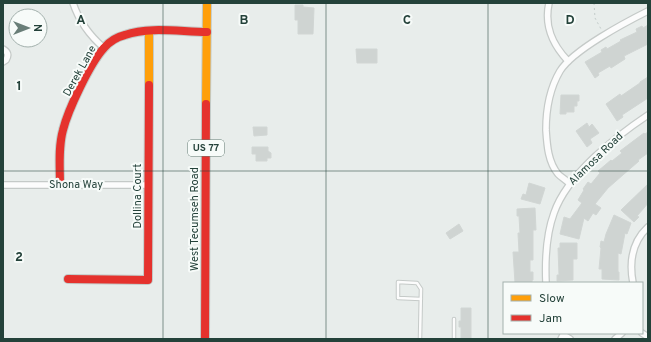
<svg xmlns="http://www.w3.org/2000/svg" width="651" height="342" viewBox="0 0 651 342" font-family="Overpass,sans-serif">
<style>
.building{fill:#cfd4d2;stroke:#d1d6d4}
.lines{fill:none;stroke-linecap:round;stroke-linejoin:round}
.lane-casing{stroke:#c5cac8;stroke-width:4.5}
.street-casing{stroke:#c5cac8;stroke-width:8}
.slow-casing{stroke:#c3cbc8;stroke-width:10}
.jam-casing{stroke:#c3cbc8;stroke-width:10}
.path{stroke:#c3ccca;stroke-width:1;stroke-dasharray:2 3;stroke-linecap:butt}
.lane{stroke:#fcfcfc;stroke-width:2.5}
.street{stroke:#fcfcfc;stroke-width:5.5}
.slow{stroke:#ff9f0a;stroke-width:8}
.jam{stroke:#e5322d;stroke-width:8}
.grid{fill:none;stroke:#24423a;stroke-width:1;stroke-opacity:0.55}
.labels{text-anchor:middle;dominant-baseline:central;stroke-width:4;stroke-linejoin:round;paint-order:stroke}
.shield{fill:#f7fbf9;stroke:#637a73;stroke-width:1}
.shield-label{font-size:10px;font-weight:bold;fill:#24423a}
.street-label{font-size:11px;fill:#24423a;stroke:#f7fbf9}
.grid-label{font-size:13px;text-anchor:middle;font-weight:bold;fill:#24423a;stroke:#f7fbf9;stroke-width:4;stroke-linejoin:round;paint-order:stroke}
</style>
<rect width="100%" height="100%" fill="#e8edeb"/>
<g class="building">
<polygon points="295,5 303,5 303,7 314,8 313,34 298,34 298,20 295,20"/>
<polygon points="648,25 648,44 624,56 625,59 611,68 610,66 598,73 599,75 595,78 585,62 602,52 601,50 606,47 607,49 621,41 620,40 637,32 636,29 642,26 643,28"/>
<polygon points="356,49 377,49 377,63 357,63"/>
<polygon points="648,77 648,98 622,115 623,117 617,121 606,104 620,94 621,96 640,83 640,82"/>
<polygon points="561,95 579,95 579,101 577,101 577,106 574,106 574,112 566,112 566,114 560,114"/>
<polygon points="587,123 589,127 592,124 599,133 590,139 592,143 587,147 576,131"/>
<polygon points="253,127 267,127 267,135 254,136"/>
<polygon points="648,132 648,153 638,160 639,161 608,188 595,204 601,208 596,215 593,213 588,221 584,218 579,239 560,234 564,217 570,219 582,203 578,200 584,190 583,189 588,182 591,184 600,173 598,171 611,160 612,161 622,153 620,151 644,133 645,134"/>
<polygon points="252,147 268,147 268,151 271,153 271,158 267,158 267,161 256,161 256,154 252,154"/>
<polygon points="529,183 545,188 540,204 521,199 523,194 526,195"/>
<polygon points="648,184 648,203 644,208 637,216 639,217 634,222 621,210"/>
<polygon points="535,208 536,230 533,230 533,260 530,260 530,272 533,272 533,280 532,280 532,283 515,283 513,252 519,252 518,233 520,233 519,216 517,216 517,209"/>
<polygon points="614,215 631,223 627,234 625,233 621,254 618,253 618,272 619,272 619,280 602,279 602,269 599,269 601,248 600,247 601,241 604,242 606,234"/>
<polygon points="459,224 463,231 450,239 446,233"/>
<polygon points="560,243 577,243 577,259 573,259 573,280 557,281 557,275 559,275 558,248 560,248"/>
<polygon points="461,308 471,308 471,339 461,339 461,327 459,327 459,321 461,321"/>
</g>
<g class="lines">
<g class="lane-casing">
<g id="lane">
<polyline points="420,339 421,289 417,283 398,282 398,298 421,299"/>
<polyline points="454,339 454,319"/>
</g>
</g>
<g class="street-casing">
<g id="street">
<path d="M73,3c6,18 17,33 31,45"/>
<path d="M549,3c-5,23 3,41 19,58"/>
<path d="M3,49c5,3 6,6 3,11l-3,2"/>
<path d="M570,184c-4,-4 -9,-7 -12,-10 -10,-12 -11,-29 -12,-44 0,-20 4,-42 14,-59 13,-21 66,-49 88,-60"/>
<polyline points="3,185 149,185"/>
<path d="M546,283c-1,-23 0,-48 8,-70 13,-38 61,-76 94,-98"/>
<path d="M633,283c-4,-21 -1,-41 15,-56"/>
<polyline points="642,333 648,337"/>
<polyline points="561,339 563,335 570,339"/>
<polyline points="615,339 622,333"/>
</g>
</g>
<g class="slow-casing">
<g id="slow">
<polyline points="149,85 149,32"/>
<polyline points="206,104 207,3"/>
</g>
</g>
<g class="jam-casing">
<g id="jam">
<path d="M60,185c0,-18 -2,-37 3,-55 5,-20 27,-67 41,-82 5,-6 13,-11 21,-13 25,-9 56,-3 82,-3"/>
<polyline points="68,279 148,280 149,85"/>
<polyline points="205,339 206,104"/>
</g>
</g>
<polyline class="path" points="594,3 595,18 601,29"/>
<use href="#lane" class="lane"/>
<use href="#street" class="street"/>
<use href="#slow" class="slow"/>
<use href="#jam" class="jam"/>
</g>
<path class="grid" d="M163,3v336M326,3v336M488,3v336M3,171h645"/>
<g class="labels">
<rect class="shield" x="188" y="140" width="36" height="16" rx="3"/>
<g class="shield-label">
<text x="206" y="148">US 77</text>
</g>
<g class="street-label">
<text transform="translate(80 71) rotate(-61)">Derek Lane</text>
<text transform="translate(596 159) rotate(-44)">Alamosa Road</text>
<text x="76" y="185">Shona Way</text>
<text transform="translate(138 196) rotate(-90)">Dollina Court</text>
<text transform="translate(195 219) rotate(-90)">West Tecumseh Road</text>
</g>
</g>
<g class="grid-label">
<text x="81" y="24">A</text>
<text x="244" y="24">B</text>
<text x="407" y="24">C</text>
<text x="570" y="24">D</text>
<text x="19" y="90">1</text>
<text x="19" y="261">2</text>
</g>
<rect width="651" height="342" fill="none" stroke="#24423a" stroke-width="8"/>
<rect x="503" y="282" width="140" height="52" fill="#f7fbf9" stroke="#a3b1ad"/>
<rect x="511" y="295" width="20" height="6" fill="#ff9f0a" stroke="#a3b1ad"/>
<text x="539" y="302" font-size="12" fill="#24423a">Slow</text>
<rect x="511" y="315" width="20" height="6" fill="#e5322d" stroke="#a3b1ad"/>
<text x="539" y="322" font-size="12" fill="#24423a">Jam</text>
<g transform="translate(28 28) rotate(90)"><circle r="19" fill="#f7fbf9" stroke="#a3b1ad"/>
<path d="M0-3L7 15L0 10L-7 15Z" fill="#697e78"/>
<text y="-6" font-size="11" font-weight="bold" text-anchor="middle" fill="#24423a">N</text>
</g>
</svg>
